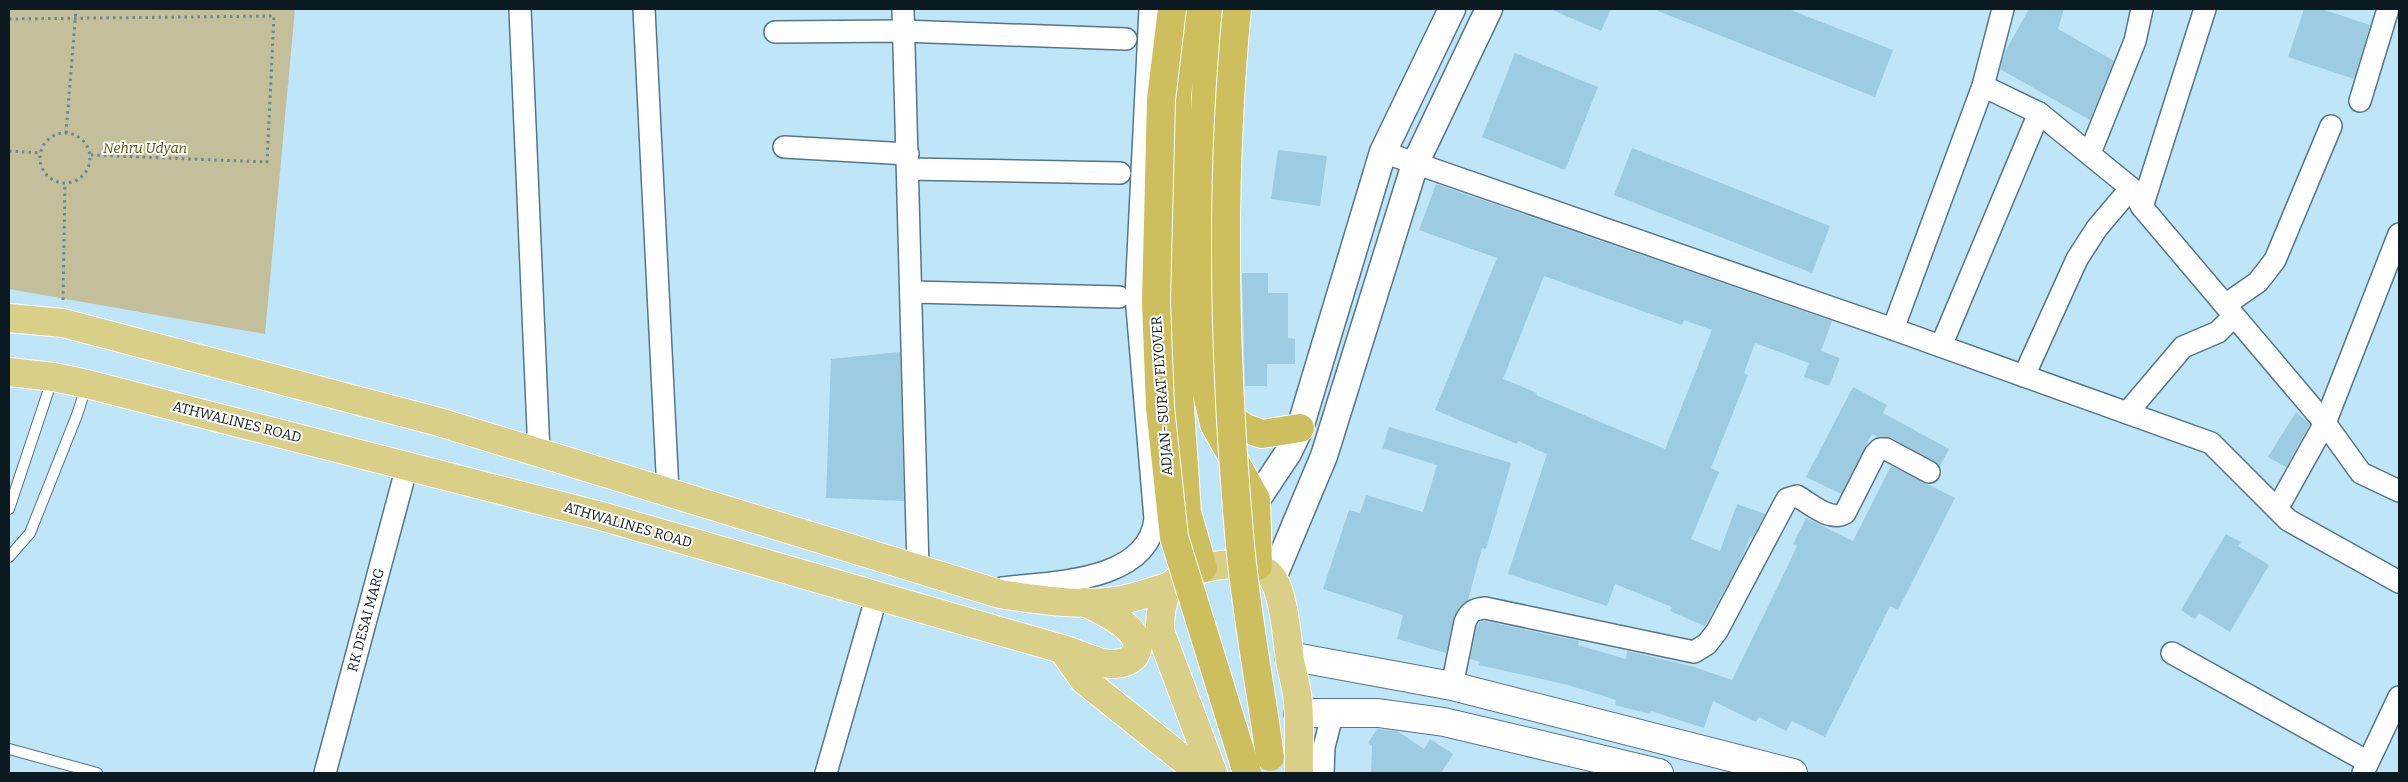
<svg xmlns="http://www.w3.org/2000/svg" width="2408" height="782" viewBox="0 0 2408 782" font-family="Bitter,serif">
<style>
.green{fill:#c4bf9b}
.building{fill:#9dcbe1;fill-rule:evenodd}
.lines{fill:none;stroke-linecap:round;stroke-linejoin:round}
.service-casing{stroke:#547788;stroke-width:12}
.minor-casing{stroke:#547788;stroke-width:24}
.tertiary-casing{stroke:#547788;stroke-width:29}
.secondary-casing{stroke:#547788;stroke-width:30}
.primary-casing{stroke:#fff;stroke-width:30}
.trunk-casing{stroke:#fff;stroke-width:30}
.path{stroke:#6c8794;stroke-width:3;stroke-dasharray:2.5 4;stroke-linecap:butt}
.service{stroke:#fff;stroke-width:10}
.minor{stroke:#fff;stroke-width:21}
.tertiary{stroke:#fff;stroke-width:26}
.secondary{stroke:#fff;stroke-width:28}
.primary{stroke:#dacf86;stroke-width:28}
.trunk{stroke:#cebf5e;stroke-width:28}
.trunk-bridge-casing{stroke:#fff;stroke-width:30;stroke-linecap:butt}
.trunk-bridge{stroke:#cebf5e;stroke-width:28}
.labels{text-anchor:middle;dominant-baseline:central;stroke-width:4;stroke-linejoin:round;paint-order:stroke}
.park-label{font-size:14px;font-style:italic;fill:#5c5207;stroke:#fff}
.street-label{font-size:14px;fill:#0b1920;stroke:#fff}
</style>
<rect width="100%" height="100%" fill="#bfe5f8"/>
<polygon class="green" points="9,9 295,9 265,334 9,289"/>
<g class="building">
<polygon points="1550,9 1611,9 1601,31"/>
<polygon points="1653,9 1788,9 1893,50 1875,97"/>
<polygon points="2029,9 2064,9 2058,29 2114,61 2090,120 2000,69 2005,52"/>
<polygon points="2304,9 2322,9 2370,25 2354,79 2288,57"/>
<polygon points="1515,53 1598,87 1565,170 1482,137"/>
<polygon points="1632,148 1830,226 1812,273 1614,195"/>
<polygon points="1278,150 1327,156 1320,206 1271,199"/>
<path d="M1436,184l396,137 -11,30 19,7 -11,28 -25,-9 5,-14 -54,-20 -11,30 4,2 -37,93 8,4 -28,67 29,12 17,-47 28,10 -13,24 -2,-1 -10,25 -35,64 -35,-15 2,-4 -57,-23 -8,22 -99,-32 39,-120 -29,-13 -1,3 -82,-34 62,-152 -78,-28zM1544,276l138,49 2,-5 28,10 -47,119 -129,-54 1,-2 -34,-14z"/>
<polygon points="1242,273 1268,273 1268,293 1288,293 1288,338 1295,339 1295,364 1267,364 1267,386 1245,386"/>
<polygon points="900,352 904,501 826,498 831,359"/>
<polygon points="1853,387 1887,405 1883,413 1949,449 1940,466 1892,438 1878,437 1872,434 1841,494 1806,477"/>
<polygon points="2296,412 2310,424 2286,467 2268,457"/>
<polygon points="1389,427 1511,463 1486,549 1482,548 1468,600 1461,605 1454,617 1446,653 1397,639 1403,615 1323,589 1349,510 1360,513 1366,495 1423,512 1437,465 1382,448"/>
<polygon points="1891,466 1955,498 1898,610 1890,606 1825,737 1792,721 1786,731 1759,717 1756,722 1713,701 1704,728 1651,711 1650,714 1615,705 1616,700 1568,685 1479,665 1480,662 1470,659 1477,626 1479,622 1484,621 1579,641 1578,645 1626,659 1627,651 1694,667 1732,680 1781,580 1797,546 1793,544 1806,518 1853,541"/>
<polygon points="2226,534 2241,542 2238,546 2269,565 2230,632 2199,613 2195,619 2181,610"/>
<polygon points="1377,729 1397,731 1424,749 1430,739 1453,754 1441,773 1371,773 1372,746 1368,743"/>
</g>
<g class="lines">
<g class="service-casing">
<g id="service">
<polyline points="9,509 53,377"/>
<polyline points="9,557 30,533 77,415 87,384"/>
<polyline points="9,749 97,773"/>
</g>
</g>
<g class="minor-casing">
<g id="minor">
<polyline points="520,9 539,453"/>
<polyline points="644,9 668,492"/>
<polyline points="903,9 918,569"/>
<polyline points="775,32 902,31 1126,39"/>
<polyline points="1983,86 2039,113 2131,188 2142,207 2325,423 2361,473 2399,491"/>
<polyline points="2360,101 2388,9"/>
<polyline points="784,147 908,154"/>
<polyline points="1383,152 1893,329 2211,443 2288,520 2399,582"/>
<polyline points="2090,153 2135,41 2142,9"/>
<polyline points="909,169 1120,173"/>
<polyline points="2142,207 2205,9"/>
<polyline points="911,292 1119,297"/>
<polyline points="2225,305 2258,282 2275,260 2331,126"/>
<polyline points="1893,329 1983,86 2003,9"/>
<polyline points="1941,346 2039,113"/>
<polyline points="2024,376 2077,259 2097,228 2131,188"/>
<polyline points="2127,413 2183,347 2218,332 2234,316"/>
<polyline points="2277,509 2325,423 2399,234"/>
<path d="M1002,588c48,-6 146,-5 153,-69l-19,-223 14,-287"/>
<polyline points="2172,653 2368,762"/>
<path d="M1452,686l13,-64c4,-10 9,-13 20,-14l209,44 13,-8 10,-13 70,-132 10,-3c14,8 33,26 48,17l30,-59 5,-5h6l43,23"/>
<polyline points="325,773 407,466"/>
<polyline points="826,773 877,595"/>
<polyline points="1323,773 1324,747 1333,712"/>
<polyline points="2363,773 2399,697"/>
</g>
</g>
<g class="tertiary-casing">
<g id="tertiary">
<polyline points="1246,516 1288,453 1300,428 1383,152 1452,9"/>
<polyline points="1273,578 1324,456 1415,164 1489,9"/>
</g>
</g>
<g class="secondary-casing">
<g id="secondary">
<polyline points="1289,656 1452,686 1793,773"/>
<polyline points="1298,713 1378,713 1444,722 1659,773"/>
</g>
</g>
<g class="primary-casing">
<g id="primary">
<path d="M9,318l54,5 376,99 561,172c40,6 81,13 121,6 17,-3 33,-9 49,-14"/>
<polyline points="9,372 54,377 87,384 601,516 1062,649 1084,680 1200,773"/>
<path d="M1062,649c15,4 33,14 48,15 9,0 20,-2 25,-9 14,-24 -33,-44 -50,-53"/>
<path d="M1213,773l-53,-142c0,-15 1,-32 10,-44 16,-22 86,-34 103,-8 10,15 14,55 16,74 1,13 6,27 8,41 4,25 1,53 2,79"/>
</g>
</g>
<g class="trunk-casing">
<g id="trunk">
<polyline points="1189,9 1177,95 1181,178 1177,363 1187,512 1203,568"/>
<polyline points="1216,9 1207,67 1203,172 1202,341 1205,385 1214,424 1256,499 1258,566"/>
<polyline points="1215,406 1245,428 1262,434 1300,428"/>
</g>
</g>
<g class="path">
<polyline points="9,19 274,16 267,162 91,155"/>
<polyline points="66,133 76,9"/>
<circle cx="65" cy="158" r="25"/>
<polyline points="9,151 41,153"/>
<polyline points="63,300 65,183"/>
</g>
<use href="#service" class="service"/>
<use href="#minor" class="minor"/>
<use href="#tertiary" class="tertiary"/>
<use href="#secondary" class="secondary"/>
<use href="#primary" class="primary"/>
<use href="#trunk" class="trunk"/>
<g class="trunk-bridge-casing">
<g id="trunk-bridge">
<polyline points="1172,9 1161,100 1160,141 1156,302 1160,407 1174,537 1247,773"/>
<path d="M1237,9c-17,173 -13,350 2,524 6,75 21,150 31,224"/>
</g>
</g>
<use href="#trunk-bridge" class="trunk-bridge"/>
</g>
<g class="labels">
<g class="park-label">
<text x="145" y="148">Nehru Udyan</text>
</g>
<g class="street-label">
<text transform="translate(1162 396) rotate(-94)">ADJAN- SURAT FLYOVER</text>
<text transform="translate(237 422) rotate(14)">ATHWALINES ROAD</text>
<text transform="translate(628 525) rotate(16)">ATHWALINES ROAD</text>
<text transform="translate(366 620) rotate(-75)">RK DESAI MARG</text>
</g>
</g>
<rect width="2408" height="782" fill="none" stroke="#0b1920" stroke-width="20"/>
</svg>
